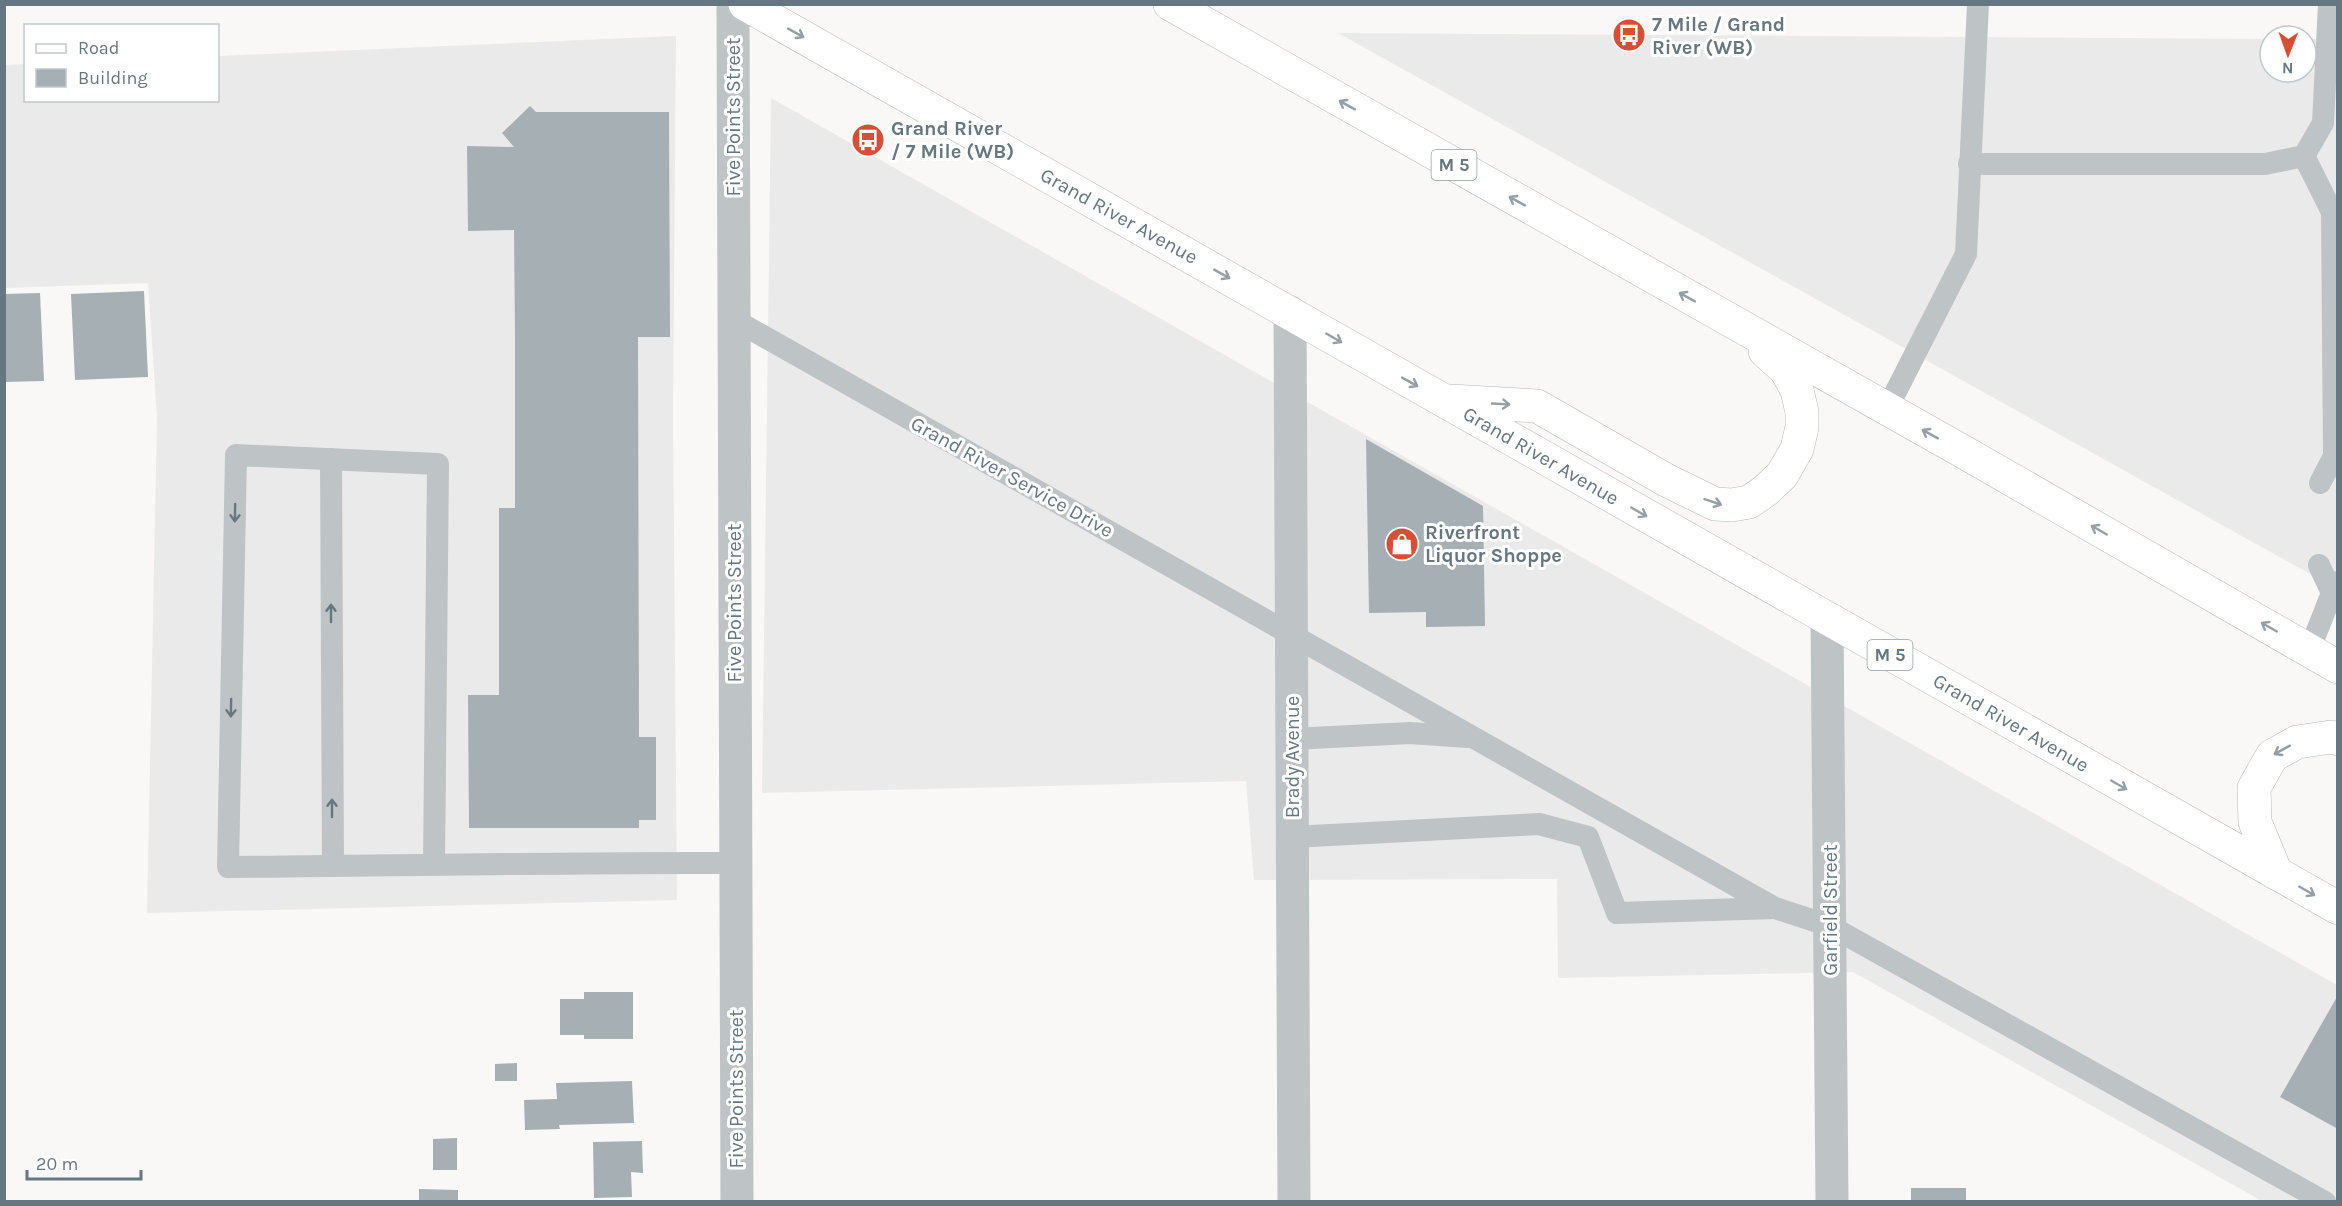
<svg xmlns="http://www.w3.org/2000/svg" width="2342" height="1206" viewBox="0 0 2342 1206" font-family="Karla,sans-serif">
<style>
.built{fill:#eaeaea}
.building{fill:#a5afb4}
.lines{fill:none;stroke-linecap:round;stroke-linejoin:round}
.primary-casing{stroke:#b2b8bb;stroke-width:34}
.service{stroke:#bec3c6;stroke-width:22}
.minor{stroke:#bec3c6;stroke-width:33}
.primary{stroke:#fff;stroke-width:33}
.oneway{stroke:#93a0a6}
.oneway2{stroke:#657780}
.labels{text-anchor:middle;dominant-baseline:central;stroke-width:6;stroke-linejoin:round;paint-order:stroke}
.shield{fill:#fff;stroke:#93a0a6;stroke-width:1.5}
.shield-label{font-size:18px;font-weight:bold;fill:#657780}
.poi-label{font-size:20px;font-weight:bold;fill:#657780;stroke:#fff;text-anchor:start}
.street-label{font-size:20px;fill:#657780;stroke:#fff}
</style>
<rect width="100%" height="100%" fill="#f9f8f6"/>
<g class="built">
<polygon points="1338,33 2270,39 2270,72 2306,72 2306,39 2337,39 2337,589"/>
<polygon points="676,36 673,416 677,900 147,913 157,417 148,283 5,288 4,65 25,64 26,100 218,100 218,56"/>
<polygon points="771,98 2337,985 2337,1201 2262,1201 1853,972 1558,978 1557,879 1254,880 1246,781 762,793"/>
</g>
<g class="building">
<polygon points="530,106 536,112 669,112 670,337 638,337 639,737 656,737 656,820 639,820 639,828 469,828 468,695 499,695 499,508 515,508 515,337 514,230 468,231 467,146 514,147 502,133"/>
<polygon points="144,291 148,377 75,380 71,294"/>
<polygon points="40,293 44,381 4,382 4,294"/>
<polygon points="1366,439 1483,506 1485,626 1426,627 1426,612 1369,613"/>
<polygon points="584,992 633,992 633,1039 584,1039 584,1035 560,1035 560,999 584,999"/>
<polygon points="2338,995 2338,1129 2280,1097"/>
<polygon points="517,1063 517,1081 495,1081 495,1064"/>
<polygon points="632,1081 634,1123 559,1125 560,1129 525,1130 524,1100 557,1099 556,1083"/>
<polygon points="457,1138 457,1170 433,1170 433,1139"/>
<polygon points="642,1141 643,1173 631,1172 632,1197 594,1198 593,1142"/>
<rect x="1911" y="1188" width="55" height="14"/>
<polygon points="419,1189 458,1190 458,1202 419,1202"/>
</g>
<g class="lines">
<g class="primary-casing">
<g id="primary">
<polyline points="745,4 2338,908"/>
<polyline points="1170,4 1962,451 2338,667"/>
<polyline points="1450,401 1537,406 1666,480 1715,504 1732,505 1749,502 1765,491 1782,475 1797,449 1802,427 1802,412 1797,390 1786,370 1765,351"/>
<polyline points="2276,873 2255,822 2254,788 2272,756 2297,742 2331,737 2338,739"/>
</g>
</g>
<g class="service">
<polyline points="2304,156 2332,212 2334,456 2338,466"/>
<polyline points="1969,164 2265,164 2304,156 2323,123 2329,4"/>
<polyline points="733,319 1775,908 1830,926 2325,1202"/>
<polyline points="1887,409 1966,254 1978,4"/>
<polyline points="331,459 333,866"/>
<polyline points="2320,483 2334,456"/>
<polyline points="2319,565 2332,593 2338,582"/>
<polyline points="2309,651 2332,593"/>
<polyline points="1292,739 1410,733 1467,737"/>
<polyline points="1292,837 1539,824 1588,837 1617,913 1775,908"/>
<path d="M434,865l4,-401 -202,-9 -8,412c169,-1 338,-5 507,-4"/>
</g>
<g class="minor">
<polyline points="733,4 737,1202"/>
<polyline points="1290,312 1294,1202"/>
<polyline points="1827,619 1832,1202"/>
</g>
<use href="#primary" class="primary"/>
</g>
<defs><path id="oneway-shaft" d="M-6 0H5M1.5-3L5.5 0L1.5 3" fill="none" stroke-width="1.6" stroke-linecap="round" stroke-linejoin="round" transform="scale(1.5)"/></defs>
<g class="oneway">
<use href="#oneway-shaft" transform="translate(796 33) rotate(29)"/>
<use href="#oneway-shaft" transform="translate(1347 105) rotate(-151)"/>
<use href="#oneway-shaft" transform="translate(1517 201) rotate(-151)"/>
<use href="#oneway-shaft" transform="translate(1222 274) rotate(29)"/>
<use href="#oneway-shaft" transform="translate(1687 297) rotate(-151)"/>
<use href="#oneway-shaft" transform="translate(1334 338) rotate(30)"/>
<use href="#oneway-shaft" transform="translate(1410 382) rotate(29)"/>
<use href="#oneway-shaft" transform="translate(1501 404) rotate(3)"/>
<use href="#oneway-shaft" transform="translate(1930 434) rotate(-151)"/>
<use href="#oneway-shaft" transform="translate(1713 502) rotate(18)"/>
<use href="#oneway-shaft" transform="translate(1639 512) rotate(30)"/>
<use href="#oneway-shaft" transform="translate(2099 530) rotate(-150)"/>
<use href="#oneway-shaft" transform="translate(2269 627) rotate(-150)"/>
<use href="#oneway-shaft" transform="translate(2282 750) rotate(151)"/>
<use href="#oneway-shaft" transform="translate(2119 785) rotate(30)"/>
<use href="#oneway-shaft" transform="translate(2307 891) rotate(30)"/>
</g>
<g class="oneway2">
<use href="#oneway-shaft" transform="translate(235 513) rotate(91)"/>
<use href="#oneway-shaft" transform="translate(331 613) rotate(-90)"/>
<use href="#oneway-shaft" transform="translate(231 708) rotate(91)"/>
<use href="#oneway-shaft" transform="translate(332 808) rotate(-90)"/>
</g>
<defs>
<g id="bus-disc" transform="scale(1.725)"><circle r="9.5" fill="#da4d35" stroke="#fff"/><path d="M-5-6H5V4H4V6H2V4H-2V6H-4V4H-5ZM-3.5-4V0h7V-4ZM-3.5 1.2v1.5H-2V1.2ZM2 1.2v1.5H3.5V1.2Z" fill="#fff"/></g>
<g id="shop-disc" transform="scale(1.725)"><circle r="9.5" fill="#da4d35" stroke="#fff"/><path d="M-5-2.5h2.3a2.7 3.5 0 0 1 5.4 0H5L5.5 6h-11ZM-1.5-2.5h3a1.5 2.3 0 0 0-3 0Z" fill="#fff"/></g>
</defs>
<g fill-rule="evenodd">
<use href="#bus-disc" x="1629" y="35"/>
<use href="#bus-disc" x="868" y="140"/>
<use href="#shop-disc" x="1402" y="544"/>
</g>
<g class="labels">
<g class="shield">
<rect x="1431.5" y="150" width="45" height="30" rx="4.5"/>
<rect x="1867.5" y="640" width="45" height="30" rx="4.5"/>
</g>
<g class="shield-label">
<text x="1454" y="165">M 5</text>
<text x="1890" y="655">M 5</text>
</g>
<g class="poi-label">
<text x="1652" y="24">7 Mile / Grand<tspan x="1652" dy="23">River (WB)</tspan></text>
<text x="891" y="128">Grand River<tspan x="891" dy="23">/ 7 Mile (WB)</tspan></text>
<text x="1425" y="532">Riverfront<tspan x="1425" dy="23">Liquor Shoppe</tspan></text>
</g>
<g class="street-label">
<text transform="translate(733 117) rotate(-90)">Five Points Street</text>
<text transform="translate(1119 216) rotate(29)">Grand River Avenue</text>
<text transform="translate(1541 456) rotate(30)">Grand River Avenue</text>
<text transform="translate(1012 477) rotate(29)">Grand River Service Drive</text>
<text transform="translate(734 603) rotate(-90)">Five Points Street</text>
<text transform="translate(2011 723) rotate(30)">Grand River Avenue</text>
<text transform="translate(1292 757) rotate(-90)">Brady Avenue</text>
<text transform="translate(1830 910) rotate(-90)">Garfield Street</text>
<text transform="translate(736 1089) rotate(-90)">Five Points Street</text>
</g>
</g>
<rect width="2342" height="1206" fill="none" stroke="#657780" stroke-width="12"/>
<rect x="24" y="24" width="195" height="78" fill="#ffffff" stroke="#c1c9cc" stroke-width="1.5"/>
<rect x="36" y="44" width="30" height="9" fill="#ffffff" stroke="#c1c9cc" stroke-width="1.5"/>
<text x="78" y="54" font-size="18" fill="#657780">Road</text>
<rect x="36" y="69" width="30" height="18" fill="#a5afb4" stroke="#c1c9cc" stroke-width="1.5"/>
<text x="78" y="84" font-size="18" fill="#657780">Building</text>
<g transform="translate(2288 54) rotate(181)"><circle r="28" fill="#ffffff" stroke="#c1c9cc" stroke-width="1.5"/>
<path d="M0-4.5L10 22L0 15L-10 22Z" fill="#da4d35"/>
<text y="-9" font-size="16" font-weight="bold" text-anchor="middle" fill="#657780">N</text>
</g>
<path d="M27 1170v9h114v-9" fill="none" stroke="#657780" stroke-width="3"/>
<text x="36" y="1170" font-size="18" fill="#657780" stroke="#ffffff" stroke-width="4.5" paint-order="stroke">20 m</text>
</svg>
